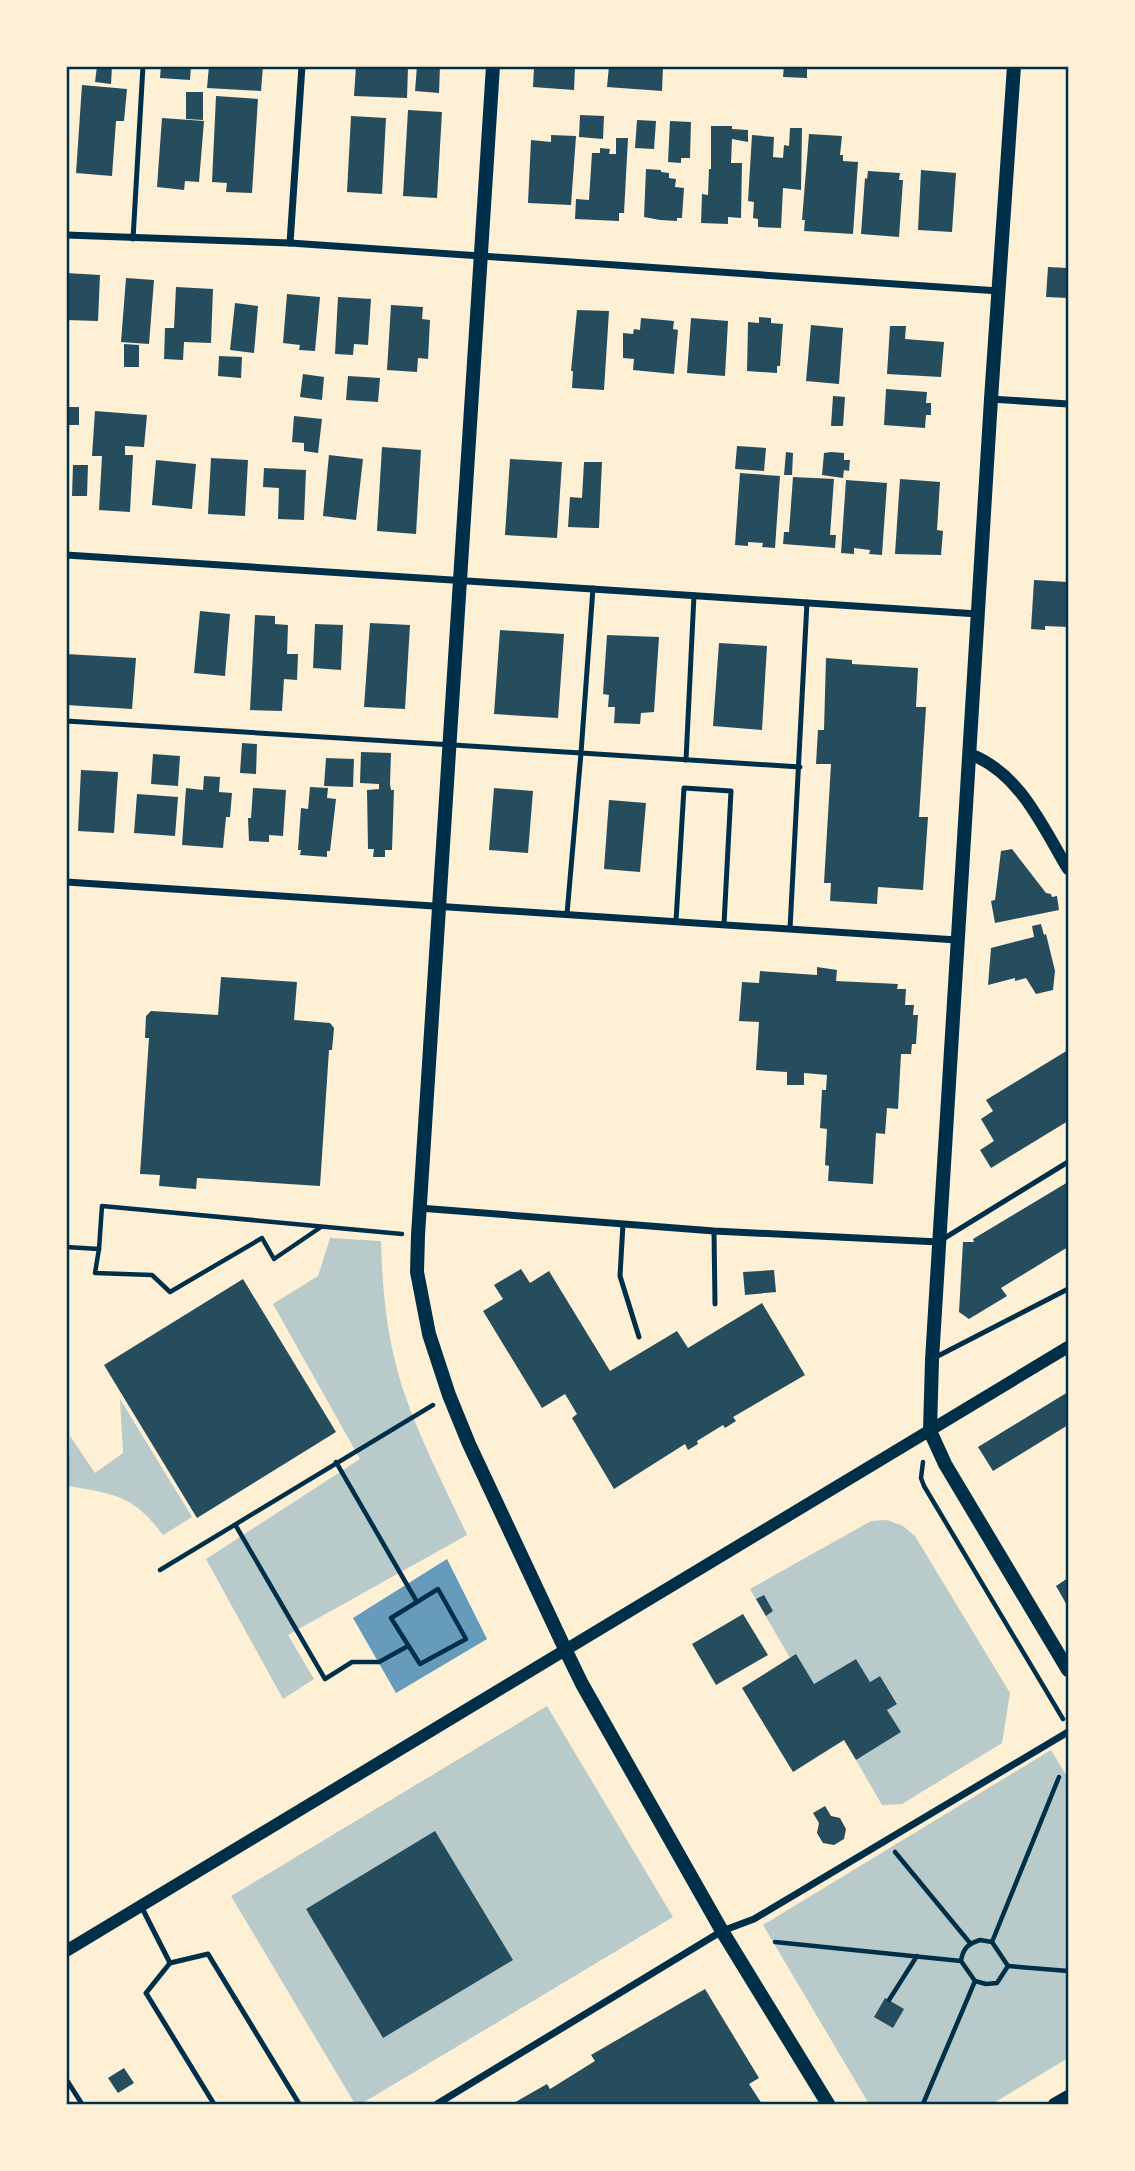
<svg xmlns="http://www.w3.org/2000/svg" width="1135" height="2171" viewBox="0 0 1135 2171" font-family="Bitter,serif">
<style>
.green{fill:#b9caca}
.water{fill:#669bbc}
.building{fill:#264d5e}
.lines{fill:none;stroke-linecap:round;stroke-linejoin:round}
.path{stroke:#003049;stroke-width:4.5}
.service{stroke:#003049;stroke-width:5}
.minor{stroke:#003049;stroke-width:7}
.tertiary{stroke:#003049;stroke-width:12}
.secondary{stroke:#003049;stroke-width:14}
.neatline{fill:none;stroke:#003049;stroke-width:2.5}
</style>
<rect width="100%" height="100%" fill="#fdf0d5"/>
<g class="green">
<path d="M330,1238l51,3c1,39 4,77 13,116 13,59 48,123 73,178l-179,100 26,44 -31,20 -77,-140 154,-100 -87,-155 45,-28z"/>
<path d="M120,1399l72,118 -29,18c-30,-40 -48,-41 -95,-49l2,-50 25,37 28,-20z"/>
<polygon points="887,1520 903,1526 915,1536 1010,1693 1002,1743 902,1804 882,1805 856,1760 900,1732 887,1710 897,1703 880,1676 870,1682 856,1659 814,1684 790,1658 750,1589 871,1521"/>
<polygon points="547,1706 673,1917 361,2104 355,2104 231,1896"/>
<polygon points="1051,1750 1068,1778 1068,2058 992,2104 869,2104 763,1925"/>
</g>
<polygon class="water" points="447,1559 487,1639 396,1693 353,1618"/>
<g class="building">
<polygon points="97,66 112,66 111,84 95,82"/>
<polygon points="161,66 191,66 190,80 160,78"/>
<polygon points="209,66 263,66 261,91 207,88"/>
<polygon points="356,66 408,66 407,98 354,96"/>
<polygon points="417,66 440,66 439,93 415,91"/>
<polygon points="538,66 575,66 574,90 533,87 534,67"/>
<polygon points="609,66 663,66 662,91 607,87"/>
<polygon points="784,66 807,66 807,78 783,77"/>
<polygon points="82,85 127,89 124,121 116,121 112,176 76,173"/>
<polygon points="186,92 203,92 203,120 186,119"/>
<polygon points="216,96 258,99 252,193 226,192 227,183 212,182"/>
<polygon points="408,110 442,112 437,198 403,196"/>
<polygon points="580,115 604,116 603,139 579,137"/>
<polygon points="351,116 386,118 382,194 347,192"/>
<polygon points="162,118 204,121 199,182 185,181 184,190 157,187"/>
<polygon points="637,120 656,121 654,149 635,148"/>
<polygon points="670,121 691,122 690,158 681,158 681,163 668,162"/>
<polygon points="711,126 732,126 732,129 748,130 748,142 732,139 731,163 742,163 741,218 728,217 728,224 701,223 702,194 708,195 709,169 711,169"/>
<polygon points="790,128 802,128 801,190 783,188 781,228 758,227 758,219 753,218 754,202 748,201 752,135 774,137 773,157 783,158 784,145 789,146"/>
<polygon points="809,134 842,136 840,155 843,155 843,161 858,162 853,234 804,231 805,220 802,220"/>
<polygon points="551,135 576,136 571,205 528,203 531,140 551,142"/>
<polygon points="616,138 628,138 624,213 619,213 619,221 575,219 576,199 589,200 592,153 600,153 600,148 610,149 609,154 616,154"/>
<polygon points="646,169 661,170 661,172 669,173 669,178 676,179 675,187 684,188 682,218 677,218 677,221 660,220 644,217"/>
<polygon points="921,170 956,173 952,232 918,230"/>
<polygon points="868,171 900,173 899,180 903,180 899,237 861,234 865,178 867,179"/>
<polygon points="1048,267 1068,268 1068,298 1046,297"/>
<polygon points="66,273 100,275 98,321 66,320"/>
<polygon points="126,278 154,280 149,344 121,342"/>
<polygon points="176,287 213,289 211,343 184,342 183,360 164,359 165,328 174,328"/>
<polygon points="287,294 320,297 315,351 299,350 300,345 283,343"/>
<polygon points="338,297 371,299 368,345 354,344 353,355 335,354"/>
<polygon points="235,303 258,306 254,353 230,350"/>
<polygon points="391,305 423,307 422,319 430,320 428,359 418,358 417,372 387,370"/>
<polygon points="577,310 609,311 604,390 572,388 573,371 571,371"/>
<polygon points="759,317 771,318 771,323 783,324 780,366 777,366 777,373 747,371 748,322 759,323"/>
<polygon points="641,318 674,321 673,329 678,330 674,374 633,370 634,359 623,358 623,333 633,334 634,329 640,330"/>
<polygon points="691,318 728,321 725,376 687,373"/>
<polygon points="811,325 843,328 839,384 806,381"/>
<polygon points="890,326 906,326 905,339 944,342 941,377 887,374"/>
<polygon points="124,344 139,345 139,367 124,367"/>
<polygon points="219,356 242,357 241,378 218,376"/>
<polygon points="303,374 324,377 322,400 300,397"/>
<polygon points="348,376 380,378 378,402 346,400"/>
<polygon points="886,389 927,392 926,403 931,403 931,415 926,415 925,428 884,425"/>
<polygon points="833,396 845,397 843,426 831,426"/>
<rect x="66" y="407" width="13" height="18"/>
<polygon points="95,411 147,415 144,447 125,446 125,455 133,455 130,512 99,510 102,456 92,456"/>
<polygon points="294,416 322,419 318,453 304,451 304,443 292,442"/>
<polygon points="737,446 766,448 764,471 735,469"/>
<polygon points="382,447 421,450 416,534 377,531"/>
<polygon points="786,452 793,453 792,475 784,475"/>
<polygon points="831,452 844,453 844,460 850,460 849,471 844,470 843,478 822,475 824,453"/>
<polygon points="329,455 363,459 356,520 323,516"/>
<polygon points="211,458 248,460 245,516 208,514"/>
<polygon points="510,459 562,462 557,538 505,535"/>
<polygon points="156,460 196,464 192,509 152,505"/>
<polygon points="584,462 602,462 599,528 595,528 568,527 570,497 582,498"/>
<polygon points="73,465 88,465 87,496 72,496"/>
<polygon points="264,468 306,470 304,520 278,519 279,488 263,487"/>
<polygon points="740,473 780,476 775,548 762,547 763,543 748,542 748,546 735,545"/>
<polygon points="793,477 834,479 830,535 836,535 835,548 783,544 784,532 789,532"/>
<polygon points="900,479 940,482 937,530 943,531 941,555 895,554"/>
<polygon points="846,480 887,483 882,555 869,554 870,550 854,548 854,554 841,553"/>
<polygon points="1034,580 1068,582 1068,627 1045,626 1045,630 1031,629"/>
<polygon points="200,611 230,614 225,676 194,673"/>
<polygon points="255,615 275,616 275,624 288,625 287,654 298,654 297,680 284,679 282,711 250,710"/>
<polygon points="370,623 410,625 405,709 364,707"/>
<polygon points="315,624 343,625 341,670 313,668"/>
<polygon points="500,630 564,634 558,718 494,714"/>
<polygon points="607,635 659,637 654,712 641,713 640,724 614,723 615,707 608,707 609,695 603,694"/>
<polygon points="719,643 767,646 762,730 713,726"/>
<polygon points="66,654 136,658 132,709 66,705"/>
<polygon points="826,658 852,660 852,664 918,668 916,707 926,707 919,817 928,817 923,890 878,887 877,904 830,901 831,883 824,883 831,764 816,764 818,730 824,730"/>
<polygon points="242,743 257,744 256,774 240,773"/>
<polygon points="361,752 391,753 390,784 391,790 394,790 392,850 385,850 385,857 373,857 374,849 368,849 367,790 379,789 379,784 360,783"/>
<polygon points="153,754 180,756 178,786 151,784"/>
<polygon points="326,758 354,759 353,787 324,786"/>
<polygon points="81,770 118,772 114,833 78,831"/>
<polygon points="204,776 220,777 219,792 232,793 230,817 226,817 223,848 182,845 186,788 203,790"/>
<polygon points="310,787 328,788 327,798 336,799 330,851 327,851 327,857 300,855 301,850 298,850 301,808 308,809"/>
<polygon points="253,788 286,790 283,836 269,835 269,842 249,841 248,818 251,818"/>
<polygon points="494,788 533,791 528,853 489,850"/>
<polygon points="137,794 178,797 175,836 134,833"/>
<polygon points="609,800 646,803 640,872 604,869"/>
<polygon points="1012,849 1046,893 1051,894 1052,897 1057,896 1059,910 995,923 991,901 995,900 1001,851"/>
<polygon points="1041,924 1044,935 1046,934 1055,971 1053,990 1036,994 1026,978 1015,981 1015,978 988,985 991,948 1034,937 1032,926"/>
<polygon points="817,967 837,970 836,981 898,984 897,989 906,989 905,1005 914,1005 913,1015 918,1015 916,1044 912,1044 911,1054 901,1054 898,1109 887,1108 885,1134 876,1133 873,1184 828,1181 829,1166 825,1165 827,1129 820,1128 822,1090 826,1090 827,1075 804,1073 804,1085 787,1085 787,1072 756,1070 759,1022 739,1021 742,982 759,983 760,971 817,975"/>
<polygon points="221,977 297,982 294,1020 330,1023 334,1028 332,1050 329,1050 320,1186 197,1178 196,1189 159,1186 160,1175 140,1174 149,1038 145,1038 146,1016 151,1011 218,1015"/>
<polygon points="1068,1050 1068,1121 991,1168 980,1150 994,1141 981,1119 993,1111 986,1100"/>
<polygon points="1068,1182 1068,1247 1001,1288 1007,1296 969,1319 959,1312 963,1242 974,1242 973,1239"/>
<polygon points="521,1269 530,1283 549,1271 610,1371 677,1331 688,1348 762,1303 805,1375 733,1417 736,1421 725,1428 723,1425 697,1441 698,1444 688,1450 685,1444 614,1489 572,1418 577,1414 565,1394 542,1408 483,1311 503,1299 494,1285"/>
<polygon points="774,1270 776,1292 745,1295 743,1272"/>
<polygon points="243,1279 336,1432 197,1518 104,1365"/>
<polygon points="1068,1392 1068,1425 993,1471 978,1447"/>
<polygon points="1068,1578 1068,1607 1056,1586"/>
<polygon points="764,1595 773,1611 766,1616 756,1599"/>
<polygon points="743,1614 768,1655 716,1685 692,1644"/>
<polygon points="796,1654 814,1684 856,1659 870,1682 880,1676 897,1704 887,1710 901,1732 856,1760 844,1740 793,1772 742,1688"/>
<polygon points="825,1806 831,1816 840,1818 846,1829 844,1839 834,1845 823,1843 817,1833 819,1823 813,1813"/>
<polygon points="435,1831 513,1960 383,2038 306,1909"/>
<polygon points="705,1989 759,2078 749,2084 762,2104 512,2104 547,2084 550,2089 595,2061 591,2055"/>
<polygon points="885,1998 904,2009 893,2028 874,2017"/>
<polygon points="124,2068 134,2083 118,2093 108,2078"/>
</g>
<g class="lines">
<g class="path">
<polyline points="66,1247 99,1249 102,1206 402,1234"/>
<polyline points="99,1249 95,1273 152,1275 170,1292 262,1238 274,1259 321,1227"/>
<polyline points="336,1462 417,1602 438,1589 466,1639 420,1664 391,1618 417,1602"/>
<polyline points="923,1462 921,1478 924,1486 1063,1719"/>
<polyline points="236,1526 325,1679 352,1662 379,1662 408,1646"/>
<polyline points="160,1570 433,1405"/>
<polyline points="895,1852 970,1943"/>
<path d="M980,1940l12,2 16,24 -11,17 -11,1 -11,-3 -14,-20c2,-13 7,-17 19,-21z"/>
<polyline points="775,1942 961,1961"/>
<polyline points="992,1942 1059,1777"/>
<polyline points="1008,1966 1068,1971"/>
<polyline points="889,2000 917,1956"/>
<polyline points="923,2104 975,1981"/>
</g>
<g class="service">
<polyline points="133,239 143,66"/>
<polyline points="66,721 581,753 593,588"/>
<polyline points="686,760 694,595"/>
<polyline points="567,914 581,753 800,767"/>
<polyline points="676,921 684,788 731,791 724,924"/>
<polyline points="790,929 807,602"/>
<polyline points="623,1224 620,1276 639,1337"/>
<polyline points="714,1231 715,1304"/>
<polyline points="943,1239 1068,1162"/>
<polyline points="934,1358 1068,1289"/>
<polyline points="141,1906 170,1963 146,1993 214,2104"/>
<polyline points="170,1963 208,1954 298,2102 296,2104"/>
<polyline points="66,2079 82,2104"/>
</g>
<g class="minor">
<polyline points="66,235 290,243 999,291"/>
<polyline points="290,243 302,66"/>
<polyline points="991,399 1068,404"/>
<polyline points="66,555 978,614"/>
<polyline points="66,882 957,940"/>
<polyline points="419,1208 714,1231 939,1242"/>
<polyline points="437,2104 722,1931 754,1919 1068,1732"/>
</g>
<g class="tertiary">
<path d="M970,754c50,19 72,72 98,115"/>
<polyline points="66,1951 1068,1347"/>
<polyline points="1054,2104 1068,2096"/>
</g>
<g class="secondary">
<polyline points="493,66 418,1235 417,1272 429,1334 449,1395 469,1444 566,1651 582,1684 722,1931 828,2104"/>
<polyline points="1014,66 991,399 932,1360 930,1431 945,1464 1068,1670"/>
</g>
</g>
<rect width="1135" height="2171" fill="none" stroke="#fdf0d5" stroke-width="136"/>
<rect x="68" y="68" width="999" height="2035" class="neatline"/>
</svg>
